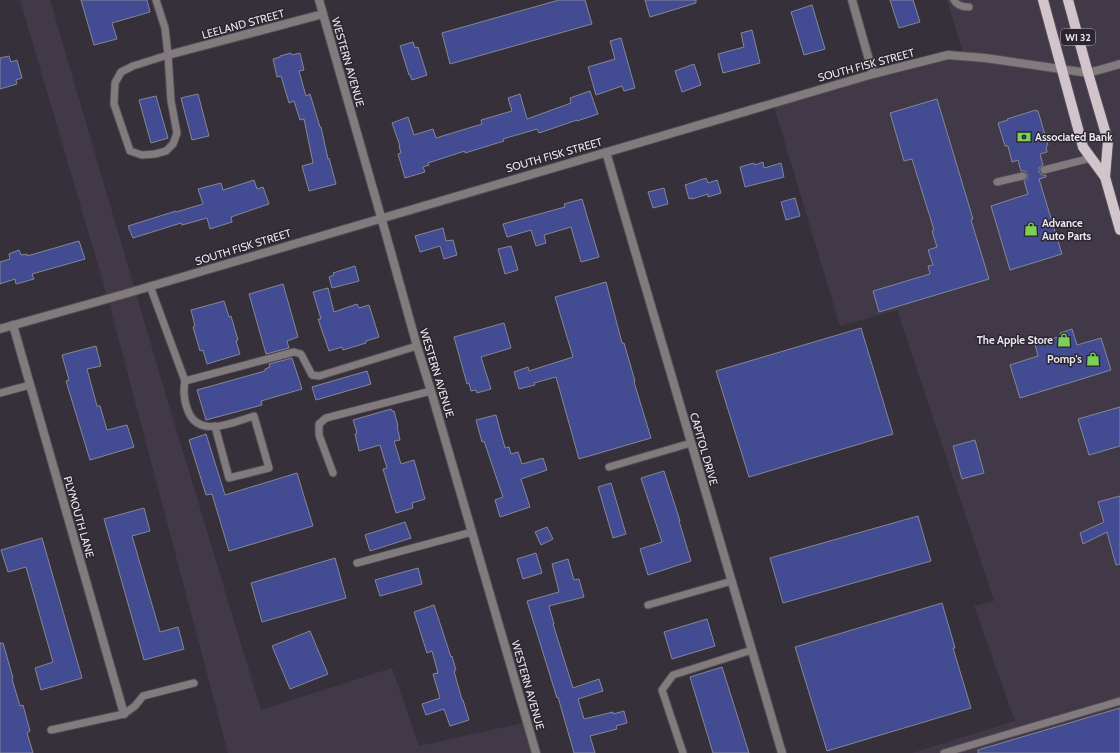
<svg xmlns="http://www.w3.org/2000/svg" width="1120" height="753" viewBox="0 0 1120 753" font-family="Cabin,sans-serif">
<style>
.built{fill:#413948}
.building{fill:#434b93;stroke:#848795}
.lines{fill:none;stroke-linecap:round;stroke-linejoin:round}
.service-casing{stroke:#534d57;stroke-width:9}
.minor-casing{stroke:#534d57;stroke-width:10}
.primary-casing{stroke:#534d57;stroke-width:12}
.service{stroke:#827b7e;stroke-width:7}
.minor{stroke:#827b7e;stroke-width:8}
.primary{stroke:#d1c4ca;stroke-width:10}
.labels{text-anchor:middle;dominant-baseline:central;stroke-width:3;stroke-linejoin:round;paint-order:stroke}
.shield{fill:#2b2630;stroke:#b1adb5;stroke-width:1}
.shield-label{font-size:10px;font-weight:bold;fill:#ebe7ee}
.street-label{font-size:11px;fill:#ebe7ee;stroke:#2b2630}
.poi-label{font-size:11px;font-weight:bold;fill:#ebe7ee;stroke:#2b2630;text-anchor:start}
</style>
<rect width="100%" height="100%" fill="#36303a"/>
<g class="built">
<polygon points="20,0 50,0 164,389 261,710 392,668 419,746 527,722 536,753 228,753 108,299"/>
<polygon points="947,0 1120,0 1120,753 912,753 1015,721 974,606 994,601 897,310 840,326 773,103 873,74 964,56"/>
</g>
<g class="building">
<polygon points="81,0 147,0 150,12 112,23 117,39 94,45"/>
<polygon points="559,0 585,0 592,24 450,64 442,33"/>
<polygon points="645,0 696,0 696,3 650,17"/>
<polygon points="890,0 913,0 920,22 899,28"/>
<polygon points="812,5 825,49 804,55 791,12"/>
<polygon points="752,30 760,63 723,73 718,54 744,47 741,33"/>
<polygon points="621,38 635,88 624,91 622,86 596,95 588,67 615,59 610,41"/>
<polygon points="413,42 415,48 418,47 427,75 412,80 410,75 409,75 400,46"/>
<polygon points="291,53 292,55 300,53 304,70 299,71 306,96 310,94 320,127 321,127 328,159 329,158 336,184 309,191 302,166 313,163 304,119 300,120 294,101 289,103 281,76 277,77 273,59 280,57 280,56"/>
<polygon points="9,56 11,62 17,60 22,78 16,80 17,84 0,89 0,58"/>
<polygon points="694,64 701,85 682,92 675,71"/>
<polygon points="590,91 598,114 577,121 577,120 539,133 537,129 503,139 504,141 465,153 465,151 428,163 429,165 423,167 425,172 405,178 398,154 401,153 399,146 400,146 392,123 408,117 414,135 433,129 436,138 482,124 481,120 512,111 508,98 520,94 527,119 571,103 570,98"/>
<polygon points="198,94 209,136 192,140 181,98"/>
<polygon points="156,96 168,138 151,143 139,100"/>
<polygon points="937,99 973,219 971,220 989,279 879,312 873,291 930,274 928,266 933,265 928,250 937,247 932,231 934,230 912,159 904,161 890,113"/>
<polygon points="1036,110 1036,111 1038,111 1048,145 1046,146 1047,152 1040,154 1043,165 1039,168 1039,172 1042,175 1046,175 1046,177 1039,179 1062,254 1010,270 991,206 1028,194 1024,181 1027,179 1028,175 1025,171 1021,171 1018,160 1012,162 1008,146 1005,146 998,123 1008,120 1007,119"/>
<polygon points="763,162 764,168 781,163 784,177 745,187 740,167 754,163 755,165"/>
<polygon points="706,178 708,183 717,180 721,193 708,197 708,194 692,199 692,198 689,199 685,185"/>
<polygon points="254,180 257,189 263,187 269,204 231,217 232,222 210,229 207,218 182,225 181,223 133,238 128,226 176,211 176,212 203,204 198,189 221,183 223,190"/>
<polygon points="664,188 668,204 653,208 648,192"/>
<polygon points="795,198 800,216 786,220 781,202"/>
<polygon points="582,199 599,257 581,262 571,227 544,235 546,243 536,246 531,230 507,237 503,224 565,207 564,204"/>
<polygon points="443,228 446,241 453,240 457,255 444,259 440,246 420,252 415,236"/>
<polygon points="79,241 85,259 32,274 34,279 16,284 15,279 0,284 0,262 10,259 9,254 19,250 21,255 27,254 27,256"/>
<polygon points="511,246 518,270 505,274 498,249"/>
<polygon points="355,266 359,281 332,288 329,277 334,275 333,273"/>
<polygon points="606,282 622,343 624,343 635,381 634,382 651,438 579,459 556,377 534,383 535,385 519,389 514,372 528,367 529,371 573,357 555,297"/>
<polygon points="283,284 298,337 287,341 289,348 266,354 249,294"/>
<polygon points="328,288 334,312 357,304 359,308 369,305 379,337 366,341 366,343 343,350 342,347 329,351 318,319 321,319 313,292"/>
<polygon points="224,301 229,317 231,316 238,340 236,341 240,354 207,364 203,350 200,351 193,327 195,326 191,310"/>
<polygon points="504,323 511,348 481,357 491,389 477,393 476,390 471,391 469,383 467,384 454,337"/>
<polygon points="861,328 893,434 749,477 716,371"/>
<polygon points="1072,329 1077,345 1101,338 1111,370 1020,398 1010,365 1038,356 1035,344 1061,336 1060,333"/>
<polygon points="96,346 101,366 87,369 97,406 100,406 107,430 127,425 134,447 90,460 66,381 69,380 62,355"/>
<polygon points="292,358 302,389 261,401 262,405 206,420 197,390 265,371 265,369 270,367 269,364"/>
<polygon points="367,371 371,384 316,400 312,387"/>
<polygon points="1120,407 1120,446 1089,455 1078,419"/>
<polygon points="391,409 392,411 394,411 398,426 397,426 400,440 394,441 401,464 414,460 425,499 412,503 413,508 396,513 383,469 387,468 380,445 359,451 355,434 357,433 353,420"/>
<polygon points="496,415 505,448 509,447 511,454 518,452 522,464 543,458 547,470 521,479 530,507 500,517 495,500 503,497 484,441 482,442 476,420"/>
<polygon points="206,434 225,495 297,473 313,526 229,551 212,494 206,495 189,440"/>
<polygon points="975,440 984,473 962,479 953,446"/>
<polygon points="664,471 680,521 679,521 691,561 648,575 640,549 662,542 641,478"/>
<polygon points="611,483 626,534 613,538 598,487"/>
<polygon points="1120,496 1120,564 1116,565 1107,532 1083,544 1080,533 1104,522 1098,502"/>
<polygon points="144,508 150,531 132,536 160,632 178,627 184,649 144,660 104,519"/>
<polygon points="918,516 931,561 783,603 770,558"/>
<polygon points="405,522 411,538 370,551 365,535"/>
<polygon points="547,527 553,539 541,545 535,532"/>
<polygon points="42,538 82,678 41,690 35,668 53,662 38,609 26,567 8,572 1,550"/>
<polygon points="536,553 542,573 523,579 517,559"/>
<polygon points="335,558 346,598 262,622 251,583"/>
<polygon points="568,559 574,580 579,579 584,597 549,606 554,624 553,624 573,688 599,679 603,691 578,699 584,719 613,712 613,714 624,711 627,723 616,726 617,729 590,736 595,753 574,753 558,697 557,698 527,601 559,592 552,564"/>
<polygon points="418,568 422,584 380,596 375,580"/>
<polygon points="942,603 955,648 953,648 971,708 827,751 795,647"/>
<polygon points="434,605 451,657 452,656 456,670 454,671 462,700 463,700 469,720 450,726 444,709 426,715 422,704 440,698 433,674 438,673 432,651 427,653 414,612"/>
<polygon points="707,619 715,646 672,659 664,632"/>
<polygon points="310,631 328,674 290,689 272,646"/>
<polygon points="0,643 3,643 13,678 12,679 20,706 23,705 30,731 27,733 33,753 0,753"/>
<polygon points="722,667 749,753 713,753 690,677"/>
<polygon points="1120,708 1120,753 978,753 978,750"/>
</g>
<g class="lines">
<g class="service-casing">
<g id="service">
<polyline points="156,0 165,28 168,55 171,101 177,133 173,144 166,151 155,154 142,155 130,151 114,104 115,83 121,72 133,66 168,55"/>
<path d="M954,0c3,6 9,7 15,7"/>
<polyline points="1044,170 1091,158"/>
<polyline points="997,182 1023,176"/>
<polyline points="150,286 185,381 294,352 301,354 312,375 319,376 417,346"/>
<path d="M185,381c-2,10 -1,20 3,30 11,28 46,11 66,5l15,52 -40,10 -14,-52"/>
<polyline points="0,393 30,385"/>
<polyline points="609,467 691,443"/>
<polyline points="333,473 319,435 319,424 326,418 431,391"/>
<polyline points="357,563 472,532"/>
<polyline points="648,605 732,581"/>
<polyline points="51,730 124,714 135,706 143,696 194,683"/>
<polyline points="683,753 662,690 673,675 752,650"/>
<polyline points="944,753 1120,701"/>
</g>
</g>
<g class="minor-casing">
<g id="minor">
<polyline points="319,0 387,238 417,346 431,391 536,753"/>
<polyline points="852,0 873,74"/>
<polyline points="168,55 323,14"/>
<polyline points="606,152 782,753"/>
<polyline points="13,325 124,714"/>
<polyline points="0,329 121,295 873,74 948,55 985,58 1088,73 1120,64"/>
</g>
</g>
<g class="primary-casing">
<g id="primary">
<polyline points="1043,0 1083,147 1105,177 1120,230"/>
<polyline points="1068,0 1088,73 1108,141 1105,177"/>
</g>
</g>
<use href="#service" class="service"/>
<use href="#minor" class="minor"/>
<use href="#primary" class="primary"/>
</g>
<defs>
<g id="bank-bare" transform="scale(1.08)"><path d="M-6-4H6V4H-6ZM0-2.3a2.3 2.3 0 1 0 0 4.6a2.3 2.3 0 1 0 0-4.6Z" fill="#7bd156" stroke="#2b2630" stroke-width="2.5" paint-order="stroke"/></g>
<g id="shop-bare" transform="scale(1.08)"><path d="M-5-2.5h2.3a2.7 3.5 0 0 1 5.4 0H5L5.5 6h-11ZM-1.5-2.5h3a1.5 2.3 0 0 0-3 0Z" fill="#7bd156" stroke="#2b2630" stroke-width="2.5" paint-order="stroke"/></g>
</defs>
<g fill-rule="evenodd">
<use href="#bank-bare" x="1024" y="137"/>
<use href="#shop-bare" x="1031" y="229"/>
<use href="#shop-bare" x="1064" y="340"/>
<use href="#shop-bare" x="1093" y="359"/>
</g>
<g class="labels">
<rect class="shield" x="1061" y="29" width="34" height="16" rx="3"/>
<g class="shield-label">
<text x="1078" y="37">WI 32</text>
</g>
<g class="street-label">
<text transform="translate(243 24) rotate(-15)">LEELAND STREET</text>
<text transform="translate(348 62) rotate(74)">WESTERN AVENUE</text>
<text transform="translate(866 65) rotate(-15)">SOUTH FISK STREET</text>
<text transform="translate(554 155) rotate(-16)">SOUTH FISK STREET</text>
<text transform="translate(243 247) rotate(-17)">SOUTH FISK STREET</text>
<text transform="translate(437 373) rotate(73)">WESTERN AVENUE</text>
<text transform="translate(704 449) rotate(74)">CAPITOL DRIVE</text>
<text transform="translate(79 517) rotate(74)">PLYMOUTH LANE</text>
<text transform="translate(528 685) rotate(74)">WESTERN AVENUE</text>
</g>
<g class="poi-label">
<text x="1035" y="137">Associated Bank</text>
<text x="1042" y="223">Advance<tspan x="1042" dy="13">Auto Parts</tspan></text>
<text x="1053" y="340" text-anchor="end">The Apple Store</text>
<text x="1082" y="359" text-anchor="end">Pomp's</text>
</g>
</g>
</svg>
